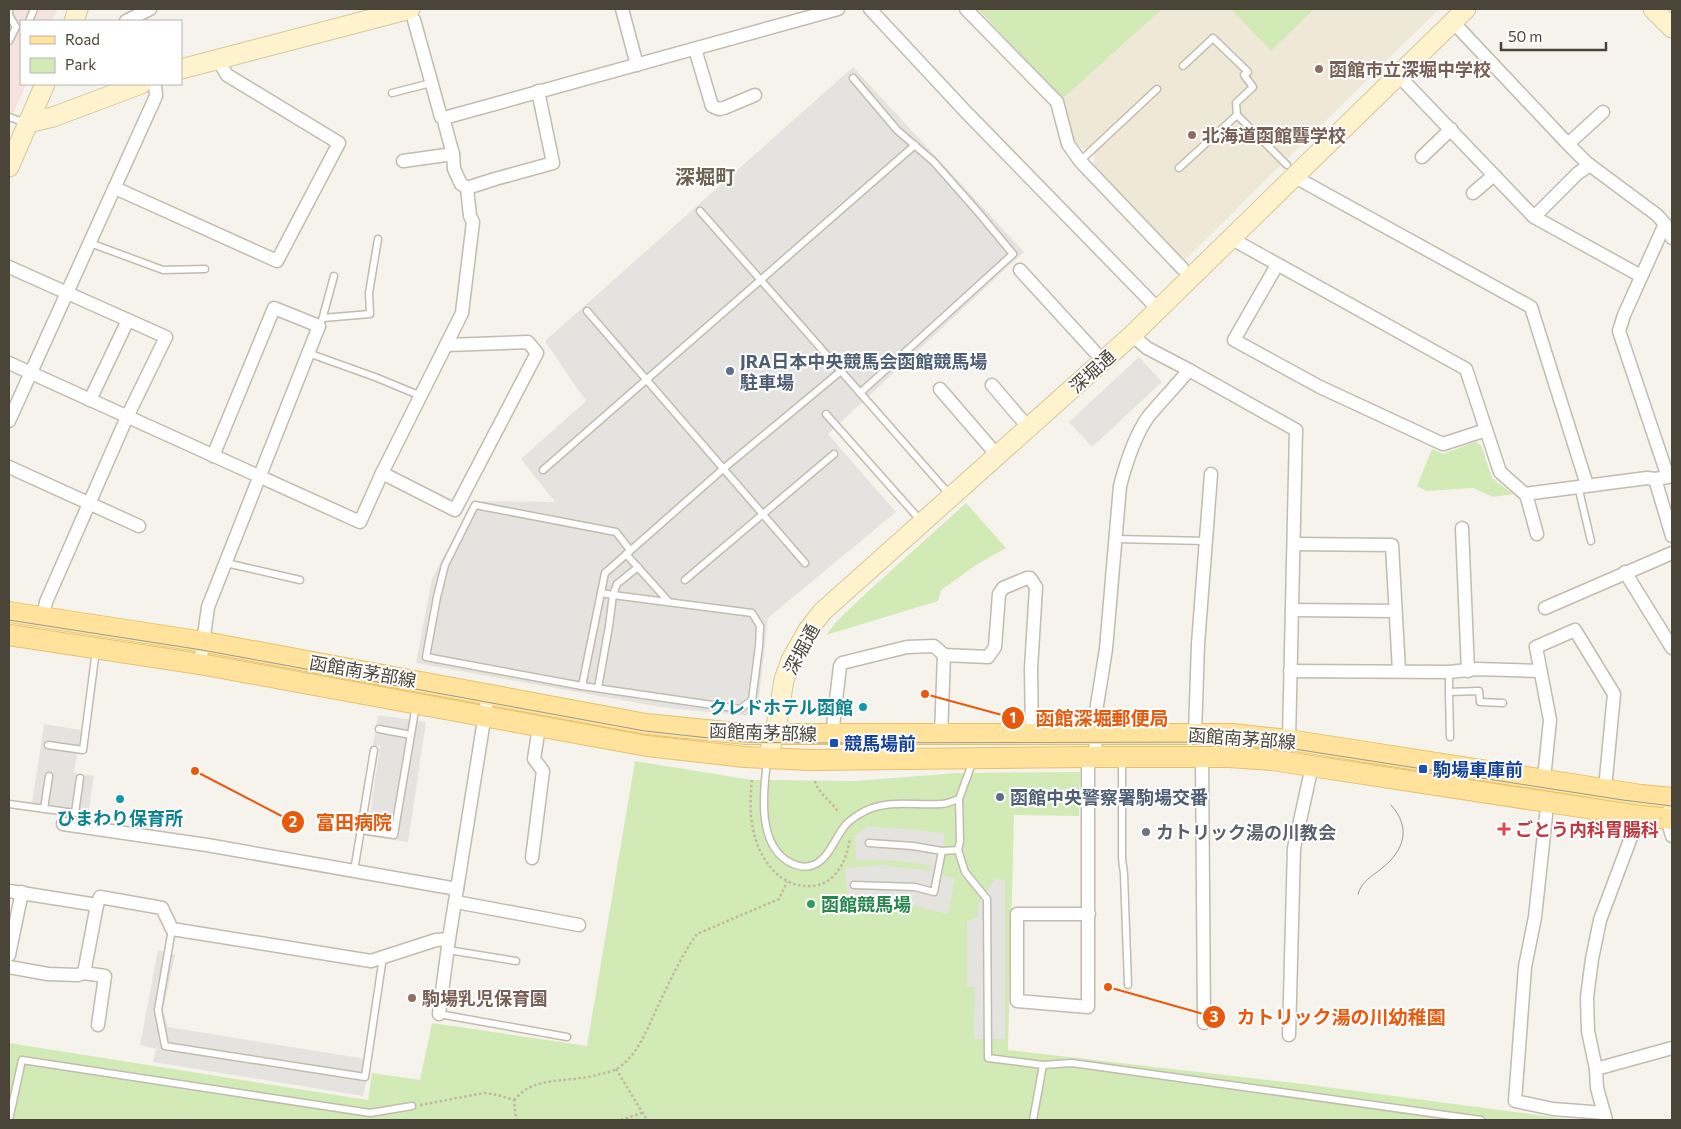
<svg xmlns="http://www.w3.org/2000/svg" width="1681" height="1129" viewBox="0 0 1681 1129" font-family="Commissioner,'Noto Sans JP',sans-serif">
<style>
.education{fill:#efe8d6}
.medical{fill:#f6e3e0}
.green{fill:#d2eab5}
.parking{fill:#e5e3e0}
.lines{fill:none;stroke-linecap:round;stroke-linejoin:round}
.lane-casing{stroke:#c2bbae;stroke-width:9}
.street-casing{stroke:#c2bbae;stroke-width:15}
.secondary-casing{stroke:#d6c79b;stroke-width:21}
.primary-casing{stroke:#e6c16a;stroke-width:22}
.path{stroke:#c4b79f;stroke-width:2.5;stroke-dasharray:2.5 2.5;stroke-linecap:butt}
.lane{stroke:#fff;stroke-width:6}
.street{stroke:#fff;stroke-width:12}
.secondary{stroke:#fff3cd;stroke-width:19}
.primary{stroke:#ffe39c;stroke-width:20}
.tram{stroke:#9a9a9a;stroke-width:1}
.education-dot{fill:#8d6e63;stroke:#fff;stroke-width:2}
.service-dot{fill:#5c6f8a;stroke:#fff;stroke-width:2}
.culture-dot{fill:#0f9aa8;stroke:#fff;stroke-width:2}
.transit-dot{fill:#1a4fb4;stroke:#fff;stroke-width:2}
.health-dot{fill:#e0444e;stroke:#fff;stroke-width:2}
.worship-dot{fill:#6b7280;stroke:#fff;stroke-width:2}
.leisure-dot{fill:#2e9e5b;stroke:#fff;stroke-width:2}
.labels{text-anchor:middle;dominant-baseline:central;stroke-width:4;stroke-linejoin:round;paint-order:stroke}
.education-label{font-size:18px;font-weight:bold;fill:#785e54;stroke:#fff;text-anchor:start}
.service-label{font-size:18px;font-weight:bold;fill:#4e5e75;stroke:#fff;text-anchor:start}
.street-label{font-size:18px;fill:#4b4439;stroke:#fff}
.culture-label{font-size:18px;font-weight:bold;fill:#0d838f;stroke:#fff;text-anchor:end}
.transit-label{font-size:18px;font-weight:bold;fill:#164399;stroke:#fff;text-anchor:start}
.health-label{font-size:18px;font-weight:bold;fill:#be3a42;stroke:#fff;text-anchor:start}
.worship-label{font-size:18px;font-weight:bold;fill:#5b616d;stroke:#fff;text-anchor:start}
.leisure-label{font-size:18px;font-weight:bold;fill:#27864d;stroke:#fff;text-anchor:start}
.quarter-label{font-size:20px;font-weight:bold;fill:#6e6250;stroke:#fff}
.leader{fill:none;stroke:#e8590c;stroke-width:2}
.callout-dot{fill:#e8590c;stroke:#fff;stroke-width:2}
.mark-label{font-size:15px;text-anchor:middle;font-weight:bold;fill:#fff}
.callout-label{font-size:19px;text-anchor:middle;font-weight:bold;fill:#e8590c;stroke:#fff;stroke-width:4;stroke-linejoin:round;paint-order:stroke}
</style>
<rect width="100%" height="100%" fill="#f6f3ec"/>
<polygon class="education" points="979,9 1439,9 1184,261 1093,168 1095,158 1086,149 1081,148 1074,139 1061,100"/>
<polygon class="medical" points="9,9 58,9 52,21 21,21 21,84 26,84 9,124"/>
<g class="green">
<polygon points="978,9 1162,9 1062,99"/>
<polygon points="1231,9 1314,9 1271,51"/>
<polygon points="1475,442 1481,445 1492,478 1513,494 1493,497 1473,488 1426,491 1417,486 1432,449 1443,454"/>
<polygon points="966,503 1006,548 976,565 941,590 938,601 826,635 838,620 862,597"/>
<polygon points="635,761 752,780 855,781 957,773 1080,772 1079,816 1014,815 1008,1050 1303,1084 1574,1120 9,1120 9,1043 368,1100 372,1073 420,1080 432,1023 587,1046"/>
</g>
<g class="parking">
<polygon points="853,67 1024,252 828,434 896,512 768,618 758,705 746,716 660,707 416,663 432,579 473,501 555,502 521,459 586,401 545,341"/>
<polygon points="1139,357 1162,382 1092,447 1069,422"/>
<polygon points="378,715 426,722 408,842 367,836 380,746 373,745"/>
<polygon points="44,724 81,730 74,773 94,776 87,820 31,811"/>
<polygon points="869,826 944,833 943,875 955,879 948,914 905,904 875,902 848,902 845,868 883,865 930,871 930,865 885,860 856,860 855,835"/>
<polygon points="995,879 1005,880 1005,1039 974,1039 975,987 967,987 967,921 978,918 978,904"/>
<polygon points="158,950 175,955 163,1010 168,1027 372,1060 363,1096 153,1062 156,1049 140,1045"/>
</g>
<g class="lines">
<g class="lane-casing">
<g id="lane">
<polyline points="29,21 34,9"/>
<polyline points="9,41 16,27 9,15 9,9"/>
<polyline points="1183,66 1213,38 1248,72 1244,75 1253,87 1236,103 1237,115"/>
<polyline points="853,78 897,130 934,162 978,212 1013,254 860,393"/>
<polyline points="392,93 431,83"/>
<polyline points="9,117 26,123"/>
<polyline points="1080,161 1157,89"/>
<polyline points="1179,168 1237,115 1287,165"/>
<polyline points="700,211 950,495"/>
<polyline points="90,243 163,270 205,269"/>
<polyline points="587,311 805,563"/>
<polyline points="323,318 370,314 369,293 378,239"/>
<polyline points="322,320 334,276"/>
<polyline points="308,353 375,377 421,396"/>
<polyline points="826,414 921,521"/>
<polyline points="543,470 915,145"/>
<polyline points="1578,486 1591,541"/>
<polyline points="1116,539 1206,541"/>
<polyline points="630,550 616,532 475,505 445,565 437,597 426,657 582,686 605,573 723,469 841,371"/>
<polyline points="626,554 669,602"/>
<polyline points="226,563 300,580"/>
<polyline points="685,580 834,454"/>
<polyline points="601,593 613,595 617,584 638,567"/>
<polyline points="1449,672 1449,692"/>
<polyline points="582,686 740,709 752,700 759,646 760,626 752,613 613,595 609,626 598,688"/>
<polyline points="379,729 411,735"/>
<polyline points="1450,737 1449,692 1479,691 1480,702 1503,703"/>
<polyline points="48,745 83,750 96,650"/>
<polyline points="1122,759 1122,858 1124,874 1128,985"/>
<path d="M767,762c-4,31 -10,84 24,101 6,3 15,5 22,2 15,-5 22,-27 31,-38 4,-6 15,-13 21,-16 25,-12 50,-5 76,-7 6,0 12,-3 18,-5l14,-38"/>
<polyline points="959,799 960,841 958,850 965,872 987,899 988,1058 1043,1065 1033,1120"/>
<polyline points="9,804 75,813 80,778"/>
<polyline points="44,809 49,776"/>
<polyline points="361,830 394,835 416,705"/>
<polyline points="869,843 913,846 942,851 958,850"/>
<polyline points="354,871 374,750"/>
<polyline points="854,885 915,887 934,892 942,851"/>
<polyline points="172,929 158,1010 165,1046 365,1077 383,957"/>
<polyline points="448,950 516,961"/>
<polyline points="439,1014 567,1037"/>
<polyline points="1043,1065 1072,1063 1481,1120"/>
<polyline points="9,1120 22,1060 370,1113 412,1106"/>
</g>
</g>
<g class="street-casing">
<g id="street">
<polyline points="622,9 637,65"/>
<polyline points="870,9 965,111 1159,310"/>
<polyline points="966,9 1057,102 1068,144 1080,161 1182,268"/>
<polyline points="126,21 150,9"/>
<polyline points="1453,22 1568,144 1587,163 1657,215 1665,224 1672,238"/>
<polyline points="695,49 712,106 719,109 724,108 755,95"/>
<polyline points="1398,75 1534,217 1641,276"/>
<polyline points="444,118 838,9"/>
<polyline points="1568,144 1603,112"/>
<polyline points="1422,157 1451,129"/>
<polyline points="403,161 453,154"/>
<polyline points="1295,177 1531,307 1587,485"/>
<polyline points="115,188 277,261 339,143 227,75 218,60"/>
<polyline points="467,188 495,179 553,163 538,91"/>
<polyline points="1473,193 1494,175"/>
<polyline points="1534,217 1578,173 1590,165"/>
<polyline points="1665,224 1624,315 1619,331 1668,477 1655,479 1672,536"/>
<polyline points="1232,239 1466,369 1500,472 1525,494 1647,478 1655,479"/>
<polyline points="1277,265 1234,340 1320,387 1443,444 1486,430"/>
<polyline points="9,267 166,337 127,417 46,602 43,617"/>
<polyline points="1020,270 1095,352"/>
<polyline points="9,363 360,522 382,473 462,313 473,222 470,216 467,188 461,184 454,169 453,154 445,125 444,118 441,117 414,20"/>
<polyline points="1189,370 1296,430 1289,740"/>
<polyline points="992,385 1021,419"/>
<polyline points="940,389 990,447"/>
<polyline points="90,400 128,320"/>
<polyline points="9,421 156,96 155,84"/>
<polyline points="9,467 139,526"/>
<polyline points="382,473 455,510 537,353 528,342 446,345"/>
<polyline points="1526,494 1537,534"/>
<polyline points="1462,528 1468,671"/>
<polyline points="1294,544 1392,545 1399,671"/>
<polyline points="1625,572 1672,648"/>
<polyline points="1545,608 1672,553"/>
<polyline points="1292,610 1395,611"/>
<polyline points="200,664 208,607 319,326 274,308 213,456"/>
<polyline points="1290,671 1449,672 1477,669 1540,671"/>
<polyline points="1195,734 1198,644 1211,474"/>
<polyline points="832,735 840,666 842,663 907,647 934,646 944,655"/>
<polyline points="941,735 944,655 988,657 995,647 999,594 1003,588 1027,578 1030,578 1036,587 1031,669 1032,734"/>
<polyline points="1088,757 1088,1007 1017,1001 1017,914 1089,914"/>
<path d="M1095,757l2,-52 9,-56 14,-163c6,-23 14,-49 28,-69 13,-16 28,-31 41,-47l-42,-22 -15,-13"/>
<polyline points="1202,757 1204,1023"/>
<polyline points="1545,769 1550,720 1536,647 1575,630 1614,694 1606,778"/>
<polyline points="1672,801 1667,819 1672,836"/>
<polyline points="1546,815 1535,917 1525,967 1515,1101 1553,1109 1604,1113"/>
<polyline points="63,824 207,845 457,889"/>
<polyline points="532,858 543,771 534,759 539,727"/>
<polyline points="9,891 97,905 100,897 162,908 172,929 371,961 436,940 449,939"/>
<polyline points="456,902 579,925"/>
<polyline points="9,955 22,892"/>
<polyline points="9,967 48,974 78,975 84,973 105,976 98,1025"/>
<polyline points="84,973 97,905"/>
<polyline points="439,1014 449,939 488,695"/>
<polyline points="1289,1035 1294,848 1312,766"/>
<polyline points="1596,1069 1672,1048"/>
<polyline points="1606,1120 1597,1088 1596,1069 1588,1031 1587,997 1592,959 1600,920 1639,816"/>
</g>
</g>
<g class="secondary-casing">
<g id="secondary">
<polyline points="1653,9 1672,28"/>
<polyline points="74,21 78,9"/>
<polyline points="181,69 410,9"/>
<polyline points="28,123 53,117 141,84"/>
<polyline points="9,167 45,84"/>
<polyline points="768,758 778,717 784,680 791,660 808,630 822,612 1132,335 1466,9"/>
</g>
</g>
<g class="primary-casing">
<g id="primary">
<polyline points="9,612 204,642 646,724 746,734 1232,734 1289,740 1641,795 1672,798"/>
<polyline points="9,635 200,664 647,746 745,757 810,760 1088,757 1229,757 1272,760 1639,816 1672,819"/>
</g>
</g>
<g class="path">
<path d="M752,780c-4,32 -1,67 22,91 13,15 40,21 56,8 13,-10 18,-27 20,-41"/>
<path d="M815,781c3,12 16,20 24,32"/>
<polyline points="616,1069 647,1120"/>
<path d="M514,1100c3,-3 7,-7 11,-10 21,-13 51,-8 75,-16 6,-1 13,-3 18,-6 20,-13 29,-39 39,-60 12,-25 24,-52 40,-74l82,-35 8,-17"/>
<polyline points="420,1105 484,1093 498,1095 514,1100 516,1120"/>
<polyline points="621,1120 642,1113"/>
</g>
<use href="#lane" class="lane"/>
<use href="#street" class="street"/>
<use href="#secondary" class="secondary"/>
<use href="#primary" class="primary"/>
<g class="tram">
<polyline points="9,620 202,650 645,731 746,742 810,743 1234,742 1275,746 1623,800 1672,806"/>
<path d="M1358,894c4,-13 13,-17 23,-25 23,-18 31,-41 10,-64"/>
</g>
</g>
<g class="education-dot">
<circle cx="1319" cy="69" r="5"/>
<circle cx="1192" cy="135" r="5"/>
<circle cx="412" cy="998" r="5"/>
</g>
<g class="service-dot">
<circle cx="730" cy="371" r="5"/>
<circle cx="1000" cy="797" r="5"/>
</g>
<g class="culture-dot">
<circle cx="863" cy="707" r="5"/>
<circle cx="120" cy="799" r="5"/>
</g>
<g class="transit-dot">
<rect x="829" y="738" width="10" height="10" rx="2.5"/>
<rect x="1418" y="764" width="10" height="10" rx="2.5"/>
</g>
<path class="health-dot" d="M1501.5 821.5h5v5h5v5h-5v5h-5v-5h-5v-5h5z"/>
<circle class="worship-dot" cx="1146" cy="832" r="5"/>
<circle class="leisure-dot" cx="811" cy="904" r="5"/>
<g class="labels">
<g class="education-label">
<text x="1329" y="69">函館市立深堀中学校</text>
<text x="1202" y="135">北海道函館聾学校</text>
<text x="422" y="998">駒場乳児保育園</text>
</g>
<g class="service-label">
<text x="740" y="361">JRA日本中央競馬会函館競馬場<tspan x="740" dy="21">駐車場</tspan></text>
<text x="1010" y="797">函館中央警察署駒場交番</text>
</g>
<g class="street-label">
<text transform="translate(1092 371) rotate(-42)">深堀通</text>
<text transform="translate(801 649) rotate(-62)">深堀通</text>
<text transform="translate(363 671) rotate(10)">函館南茅部線</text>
<text transform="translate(763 732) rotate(2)">函館南茅部線</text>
<text transform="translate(1242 738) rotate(4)">函館南茅部線</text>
</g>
<g class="culture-label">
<text x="853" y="707">クレドホテル函館</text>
<text x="120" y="818" text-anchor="middle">ひまわり保育所</text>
</g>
<g class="transit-label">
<text x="844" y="743">競馬場前</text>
<text x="1433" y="769">駒場車庫前</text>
</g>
<g class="health-label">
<text x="1515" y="829">ごとう内科胃腸科</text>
</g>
<g class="worship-label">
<text x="1156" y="832">カトリック湯の川教会</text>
</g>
<g class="leisure-label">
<text x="821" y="904">函館競馬場</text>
</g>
<g class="quarter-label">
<text x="705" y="176">深堀町</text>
</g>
</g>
<path class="leader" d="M925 694L1013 718M195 771L293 822M1108 987L1214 1017"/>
<g class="callout-dot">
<circle cx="925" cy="694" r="5"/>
<circle cx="195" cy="771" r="5"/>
<circle cx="1108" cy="987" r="5"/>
<circle cx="1013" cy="718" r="12"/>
<circle cx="293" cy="822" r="12"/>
<circle cx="1214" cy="1017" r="12"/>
</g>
<g class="mark-label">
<text x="1013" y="723">1</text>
<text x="293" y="827">2</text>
<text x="1214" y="1022">3</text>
</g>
<g class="callout-label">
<text x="1102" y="725">函館深堀郵便局</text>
<text x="354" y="829">富田病院</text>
<text x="1341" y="1024">カトリック湯の川幼稚園</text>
</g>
<rect width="1681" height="1129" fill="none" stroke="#4b4439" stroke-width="20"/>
<rect x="20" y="20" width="162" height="65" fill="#ffffff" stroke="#b7b4b0"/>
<rect x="30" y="36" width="25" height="8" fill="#ffe39c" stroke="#b7b4b0"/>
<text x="65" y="45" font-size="15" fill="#4b4439">Road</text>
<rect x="30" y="58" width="25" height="15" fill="#d2eab5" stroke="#b7b4b0"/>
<text x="65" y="70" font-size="15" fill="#4b4439">Park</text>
<path d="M1501 42v8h105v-8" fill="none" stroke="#4b4439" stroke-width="2.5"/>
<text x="1508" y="42" font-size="15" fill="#4b4439" stroke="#ffffff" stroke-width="4" paint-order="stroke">50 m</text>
</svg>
